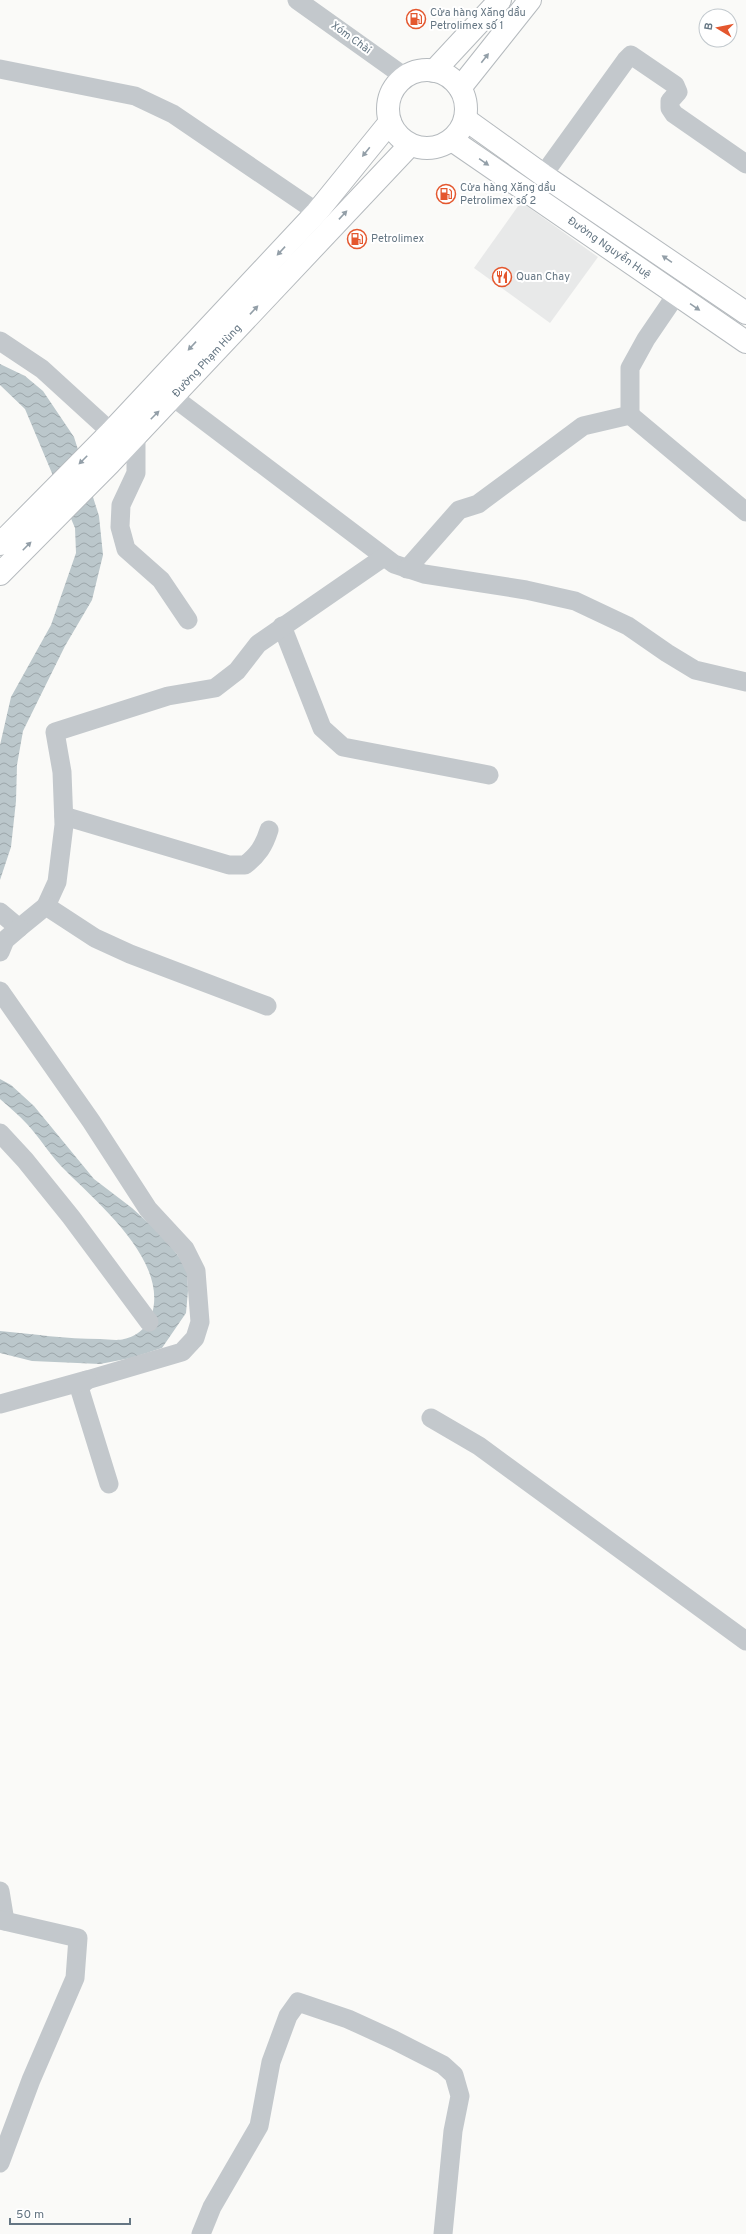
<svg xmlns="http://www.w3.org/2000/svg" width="746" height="2234" viewBox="0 0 746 2234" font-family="Overpass,sans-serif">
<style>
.built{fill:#e8e9e9}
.water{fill:url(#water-waves)}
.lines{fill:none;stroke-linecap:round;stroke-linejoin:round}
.major-casing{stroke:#b5babe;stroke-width:24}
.minor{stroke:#c3c8cc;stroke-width:19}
.major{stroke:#fff;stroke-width:22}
.oneway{fill:#939fa8}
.labels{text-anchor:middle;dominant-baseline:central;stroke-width:4;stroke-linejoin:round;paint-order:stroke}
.poi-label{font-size:11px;fill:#657683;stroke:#fff;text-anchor:start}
.street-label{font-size:11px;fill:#657683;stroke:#fff}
</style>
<defs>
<pattern id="water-waves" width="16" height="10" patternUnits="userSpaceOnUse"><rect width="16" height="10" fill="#bbc7cb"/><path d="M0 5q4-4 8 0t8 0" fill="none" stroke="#9ca6aa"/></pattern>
</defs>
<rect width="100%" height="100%" fill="#fafaf8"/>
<polygon class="built" points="521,202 598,257 550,323 474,268"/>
<g class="water">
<polygon points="0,364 25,376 43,391 74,437 99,516 103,555 92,600 65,646 23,731 17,765 16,801 11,847 0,880 0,745 11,697 51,625 76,553 75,528 25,409 0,385"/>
<path d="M0,1079l11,6 23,21 60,73 38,29 33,30 22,30 1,23 -2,22 -24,35 -31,10 -31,6 -68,-3 -32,-8v-22c33,3 66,8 100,8 7,0 17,2 24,0 12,-2 25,-13 28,-25 16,-55 -57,-113 -91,-148 -12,-13 -22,-29 -34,-42 -8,-9 -18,-17 -27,-25z"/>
</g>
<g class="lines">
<g class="major-casing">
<g id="major">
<circle cx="427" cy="109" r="39"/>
<polyline points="434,71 500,0"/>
<polyline points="460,88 530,0"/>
<polyline points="465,119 543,175 746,313"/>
<polyline points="452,140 746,342"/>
<polyline points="0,544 111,432 317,212 390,122"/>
<polyline points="0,574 110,463 410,145"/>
</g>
</g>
<g class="minor">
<polyline points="297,0 405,77"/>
<polyline points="0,69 135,96 173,114 317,212"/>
<polyline points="543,175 626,60 631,55 675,85 678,92 670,101 670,108 674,114 746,164"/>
<polyline points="0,341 42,369 111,432"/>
<polyline points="173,397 394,564 424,574 526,590 575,601 628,626 667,653 695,670 746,682"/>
<polyline points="630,415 746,512"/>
<polyline points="136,434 136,473 121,505 120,527 126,549 161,580 188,620"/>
<polyline points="407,569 459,510 478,504 583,426 630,415 630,368 646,339 676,295"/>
<polyline points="282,626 322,728 343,747 489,775"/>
<path d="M64,816l165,49h16c13,-10 19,-19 24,-35"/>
<polyline points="46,906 57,882 64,825 62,772 55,732 168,696 215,688 237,671 258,644 384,557"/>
<polyline points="0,912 19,928 46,906 95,938 130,954 267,1006"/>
<polyline points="0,952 5,940 19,928"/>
<polyline points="0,991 91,1121 148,1209 185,1249 196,1271 200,1322 195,1338 182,1352 87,1380 79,1387 109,1484"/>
<polyline points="0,1133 25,1160 71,1217 149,1322"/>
<polyline points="0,1404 87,1380"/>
<polyline points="431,1418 479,1446 746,1641"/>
<polyline points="0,1891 5,1921"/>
<polyline points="0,1920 78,1938 75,1978 31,2080 0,2163"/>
<polyline points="201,2234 212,2207 259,2126 271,2062 288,2016 298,2002 348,2019 394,2040 443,2065 454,2075 460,2096 453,2131 443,2234"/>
</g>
<use href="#major" class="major"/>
</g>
<defs><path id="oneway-solid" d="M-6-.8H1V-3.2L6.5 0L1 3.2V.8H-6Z"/></defs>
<g class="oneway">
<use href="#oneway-solid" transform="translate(485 58) rotate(-52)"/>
<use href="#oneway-solid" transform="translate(366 152) rotate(129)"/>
<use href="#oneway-solid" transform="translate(484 162) rotate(35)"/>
<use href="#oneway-solid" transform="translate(343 215) rotate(-47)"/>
<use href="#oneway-solid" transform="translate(281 251) rotate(133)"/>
<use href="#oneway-solid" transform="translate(667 259) rotate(-146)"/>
<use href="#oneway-solid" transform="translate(695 307) rotate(34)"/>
<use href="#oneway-solid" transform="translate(254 310) rotate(-47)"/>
<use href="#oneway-solid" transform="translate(192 346) rotate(133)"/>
<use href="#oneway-solid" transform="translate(155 415) rotate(-45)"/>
<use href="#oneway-solid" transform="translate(83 460) rotate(135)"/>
<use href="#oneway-solid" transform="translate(27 546) rotate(-45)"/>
</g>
<defs>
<g id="fuel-ring" transform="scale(1)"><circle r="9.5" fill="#fff" stroke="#e4572e" stroke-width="1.5"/><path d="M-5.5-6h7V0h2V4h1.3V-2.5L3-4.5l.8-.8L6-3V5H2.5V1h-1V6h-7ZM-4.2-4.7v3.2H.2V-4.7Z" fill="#e4572e"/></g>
<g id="restaurant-ring" transform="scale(1)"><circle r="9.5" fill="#fff" stroke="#e4572e" stroke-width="1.5"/><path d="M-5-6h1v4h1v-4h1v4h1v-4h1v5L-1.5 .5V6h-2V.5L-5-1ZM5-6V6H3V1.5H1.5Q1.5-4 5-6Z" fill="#e4572e"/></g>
</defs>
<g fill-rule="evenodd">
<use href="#fuel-ring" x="416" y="19"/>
<use href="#fuel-ring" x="446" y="194"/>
<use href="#fuel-ring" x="357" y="239"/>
<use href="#restaurant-ring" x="502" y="277"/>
</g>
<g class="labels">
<g class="poi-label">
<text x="430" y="13">Cửa hàng Xăng dầu<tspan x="430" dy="13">Petrolimex số 1</tspan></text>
<text x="460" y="188">Cửa hàng Xăng dầu<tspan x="460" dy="13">Petrolimex số 2</tspan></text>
<text x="371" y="239">Petrolimex</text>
<text x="516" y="277">Quan Chay</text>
</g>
<g class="street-label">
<text transform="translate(351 38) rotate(36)">Xóm Chài</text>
<text transform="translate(609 248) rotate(35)">Đường Nguyễn Huệ</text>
<text transform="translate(207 361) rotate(-47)">Đường Phạm Hùng</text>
</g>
</g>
<g transform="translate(718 28) rotate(280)"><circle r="19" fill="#ffffff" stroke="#c1c8cd"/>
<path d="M0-3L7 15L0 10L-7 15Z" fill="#e4572e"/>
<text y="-6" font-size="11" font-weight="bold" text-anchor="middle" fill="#657683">B</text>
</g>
<path d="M10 2218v6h120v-6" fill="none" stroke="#657683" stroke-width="2"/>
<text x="16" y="2218" font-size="12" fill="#657683" stroke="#ffffff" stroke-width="3" paint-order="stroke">50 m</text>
</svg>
